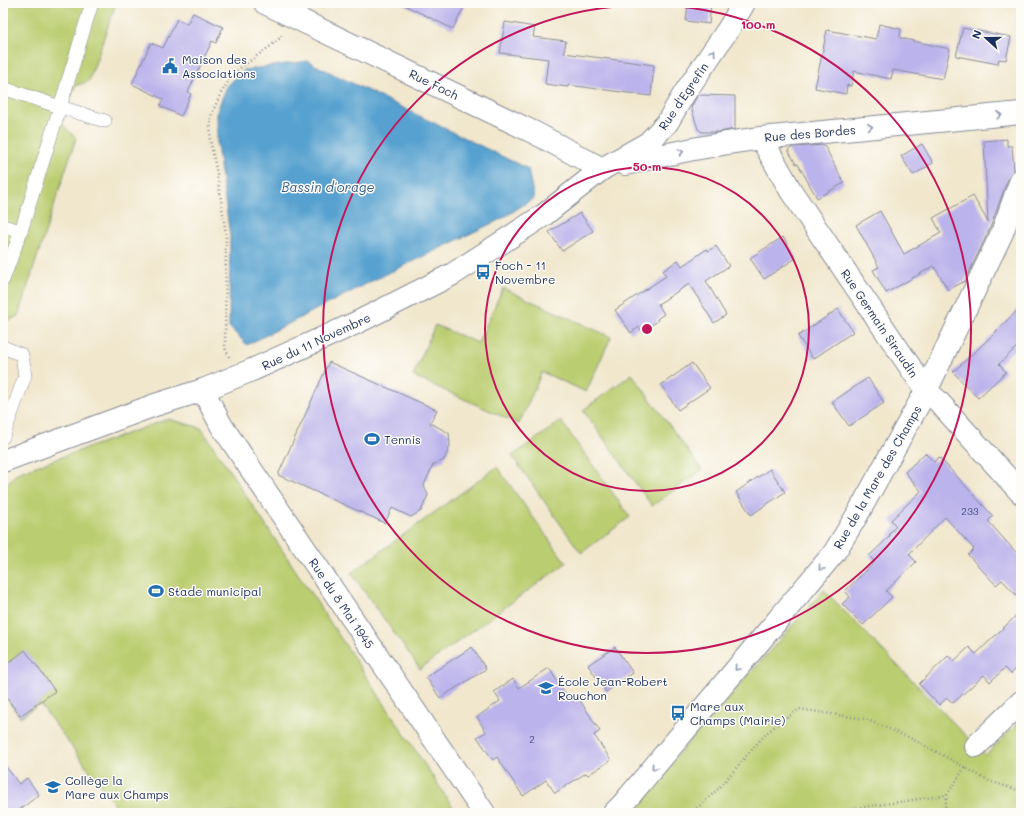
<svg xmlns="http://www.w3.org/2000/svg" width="1024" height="816" viewBox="0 0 1024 816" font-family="Mali,sans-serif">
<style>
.green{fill:#bbcd71;stroke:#6b7e68}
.water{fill:#57a1cf;stroke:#396896}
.building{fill:#bbb3eb}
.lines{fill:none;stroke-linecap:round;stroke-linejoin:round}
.service-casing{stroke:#868b96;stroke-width:14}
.minor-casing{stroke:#868b96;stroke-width:24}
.path{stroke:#868b96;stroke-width:2.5;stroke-dasharray:1 3;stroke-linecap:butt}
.service{stroke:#fff;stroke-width:13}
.minor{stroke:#fff;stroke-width:22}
.oneway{stroke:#8d97ae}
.ring{fill:none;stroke:#c2185b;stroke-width:2}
.labels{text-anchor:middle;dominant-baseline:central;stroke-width:3;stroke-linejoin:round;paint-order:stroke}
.number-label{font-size:10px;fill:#435081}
.poi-label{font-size:12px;fill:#1b2f5e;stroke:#fdfcf7;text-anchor:start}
.street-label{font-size:12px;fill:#1b2f5e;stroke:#fdfcf7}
.water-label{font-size:13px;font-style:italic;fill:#335d8b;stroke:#fdfcf7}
.centre{fill:#c2185b;stroke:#fdfcf7;stroke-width:2}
.ring-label{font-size:12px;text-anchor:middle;font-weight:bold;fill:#c2185b;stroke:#fdfcf7;stroke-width:3;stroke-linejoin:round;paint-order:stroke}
</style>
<rect width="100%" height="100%" fill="#fdfcf7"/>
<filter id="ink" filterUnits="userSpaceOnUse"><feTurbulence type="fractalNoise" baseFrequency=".025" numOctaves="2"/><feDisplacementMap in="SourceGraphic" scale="8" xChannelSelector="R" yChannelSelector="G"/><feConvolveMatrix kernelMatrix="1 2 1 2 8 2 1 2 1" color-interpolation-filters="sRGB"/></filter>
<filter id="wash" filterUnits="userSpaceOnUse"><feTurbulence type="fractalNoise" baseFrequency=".012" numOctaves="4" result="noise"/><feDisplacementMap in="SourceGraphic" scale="16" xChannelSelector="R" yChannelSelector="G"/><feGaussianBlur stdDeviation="0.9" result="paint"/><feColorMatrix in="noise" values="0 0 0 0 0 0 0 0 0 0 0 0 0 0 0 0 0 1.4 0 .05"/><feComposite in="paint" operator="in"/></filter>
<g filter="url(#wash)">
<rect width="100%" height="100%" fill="#f1e7cd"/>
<g class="green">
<polygon points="3,3 116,3 89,81 75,86 62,124 76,138 18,316 3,323"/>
<polygon points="503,288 611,337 586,392 542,372 519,424 413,376 435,325 478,343"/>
<polygon points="632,374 702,470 652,506 583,410"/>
<polygon points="168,419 201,428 457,813 121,813 40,704 20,717 3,694 3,488 17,473"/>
<polygon points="561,421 630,517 581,553 512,456"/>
<polygon points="497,467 566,563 420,669 351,573"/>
<polygon points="824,590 976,746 986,755 1021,720 1021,813 626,813"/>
</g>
<polygon class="water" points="307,61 528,169 534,198 503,218 372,281 247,345 229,327 230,235 217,145 217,111 227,86 244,70"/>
<g id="blocks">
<g class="building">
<polygon points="400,3 466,3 453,29"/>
<polygon points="688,3 711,3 709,24 686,21"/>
<polygon points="193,13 223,27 216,43 212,41 188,92 191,94 181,116 160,106 163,99 132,84 151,43 163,48 177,19 187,24"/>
<polygon points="505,22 535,27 533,37 566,41 564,53 654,65 651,96 568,85 568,87 545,84 548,59 500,53"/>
<polygon points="879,24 901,29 900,38 950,49 943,79 893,70 891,79 854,71 851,86 847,85 846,94 815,88 827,30 876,39"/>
<polygon points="963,28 1011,37 1006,60 999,59 998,64 956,56"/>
<polygon points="698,95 735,96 735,129 719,132 702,132 698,129 691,107"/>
<polygon points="1007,139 1007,146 1012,146 1014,170 1009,176 990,228 965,281 948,290 934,266 886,293 873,270 879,267 856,225 880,211 904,254 941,233 933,218 973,196 988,222 984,141"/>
<polygon points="922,144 933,163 913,175 901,156"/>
<polygon points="824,145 844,183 817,198 798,164 796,164 788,150 793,147"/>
<polygon points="580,213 593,231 562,251 549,232"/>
<polygon points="783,237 796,258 764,279 750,258"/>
<polygon points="716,246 729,266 706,281 726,315 714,323 689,284 658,304 664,314 657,319 658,321 642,331 639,327 631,333 615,310 666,276 663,271 678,260 682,266 707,249 708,251"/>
<polygon points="1021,307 1021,343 999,364 1006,372 978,398 953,372 996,332 996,331"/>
<polygon points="838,309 853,332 813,359 798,336"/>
<polygon points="329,362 437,410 430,423 449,433 450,446 444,460 433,465 424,485 428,495 421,511 411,517 392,508 385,523 278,475"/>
<polygon points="692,363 710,388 678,410 661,385"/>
<polygon points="868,378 884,403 849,426 832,402"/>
<polygon points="925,453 934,462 939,457 993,516 988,521 1021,558 1021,600 1002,580 996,585 968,555 974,549 945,517 909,554 916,562 886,591 892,597 863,625 842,604 850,597 845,591 875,562 869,556 890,536 889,534 896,526 891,520 921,491 905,472"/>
<polygon points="770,469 785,492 751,515 736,492"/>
<polygon points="1021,611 1021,664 1011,674 1005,668 990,682 984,675 953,703 947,698 939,705 919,684 948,656 954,661 969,647 976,654"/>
<polygon points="472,647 486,669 440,698 426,677"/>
<polygon points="615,647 633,673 606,692 588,665"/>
<polygon points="25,650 55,691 20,716 3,693 3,667"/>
<polygon points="549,668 570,701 577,696 600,731 594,735 611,760 588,775 586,773 555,793 546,780 523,796 497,757 493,760 477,737 486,732 477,717 500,701 494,692 513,679 519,688"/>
<polygon points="3,763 19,784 27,778 39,795 15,813 3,813"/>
</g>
</g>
</g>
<g filter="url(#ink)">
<use href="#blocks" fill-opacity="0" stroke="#868b96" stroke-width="1"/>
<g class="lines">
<g class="service-casing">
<g id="service">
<polyline points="3,88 60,107 92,3"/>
<polyline points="3,226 21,231 60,107 105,121"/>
<polyline points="3,280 21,231"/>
<polyline points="3,347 22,355 25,376 3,437"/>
</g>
</g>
<g class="minor-casing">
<g id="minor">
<polyline points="265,3 537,134 602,169"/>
<polyline points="761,138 791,191 921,383 926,391 937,400 1021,493"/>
<path d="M625,164c45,-11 91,-20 136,-26l260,-25"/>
<polyline points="203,390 221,425 484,813"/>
<polyline points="3,461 155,405 203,390 252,370 356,323 453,274 544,215 602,169 648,143 667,123 684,94 729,28 744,3"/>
<polyline points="976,746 1021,702"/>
<polyline points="614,813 622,805 834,553 856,517 926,391 1002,233 1021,180"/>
</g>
</g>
<g class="path">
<polyline points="229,357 225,348 226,234 217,174 210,139 211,116 220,95 230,79 240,68 272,45 280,38 282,35"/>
<path d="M690,813c31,-21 51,-54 77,-80 9,-9 22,-16 32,-24l66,10 43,18 40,21 41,23 32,10"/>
<polyline points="833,813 843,810 947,795"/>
<polyline points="950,813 945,807 947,795 965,767"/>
</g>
<use href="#service" class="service"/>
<use href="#minor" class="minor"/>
</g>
<defs><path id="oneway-chevron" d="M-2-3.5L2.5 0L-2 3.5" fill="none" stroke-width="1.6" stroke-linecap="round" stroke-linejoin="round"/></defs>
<g class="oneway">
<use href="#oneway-chevron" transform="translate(713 52) rotate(-56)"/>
<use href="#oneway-chevron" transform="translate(999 115) rotate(-5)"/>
<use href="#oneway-chevron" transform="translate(870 127) rotate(-5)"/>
<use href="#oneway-chevron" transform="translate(681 152) rotate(-11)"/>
<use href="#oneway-chevron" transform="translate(821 568) rotate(130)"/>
<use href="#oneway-chevron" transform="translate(737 668) rotate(130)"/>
<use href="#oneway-chevron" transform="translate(654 767) rotate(130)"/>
</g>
</g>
<g class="ring">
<circle cx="647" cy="329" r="162"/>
<circle cx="647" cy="329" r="324"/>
</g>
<defs>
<g id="civic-bare" transform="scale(1.2)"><path d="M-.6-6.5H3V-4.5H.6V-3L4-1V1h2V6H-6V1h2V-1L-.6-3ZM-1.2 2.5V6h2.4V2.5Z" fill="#1f6fb2" stroke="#fdfcf7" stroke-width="2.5" paint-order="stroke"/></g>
<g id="bus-bare" transform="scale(1.2)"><path d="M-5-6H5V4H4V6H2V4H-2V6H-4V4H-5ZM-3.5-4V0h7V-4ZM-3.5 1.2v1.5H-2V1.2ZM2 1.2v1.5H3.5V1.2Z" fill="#1f6fb2" stroke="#fdfcf7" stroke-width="2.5" paint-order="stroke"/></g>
<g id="stadium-bare" transform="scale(1.2)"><path d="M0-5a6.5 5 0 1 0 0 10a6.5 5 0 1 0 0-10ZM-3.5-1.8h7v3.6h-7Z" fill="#1f6fb2" stroke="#fdfcf7" stroke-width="2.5" paint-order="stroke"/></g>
<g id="school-bare" transform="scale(1.2)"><path d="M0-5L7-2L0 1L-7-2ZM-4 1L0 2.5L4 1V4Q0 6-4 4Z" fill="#1f6fb2" stroke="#fdfcf7" stroke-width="2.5" paint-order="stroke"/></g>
</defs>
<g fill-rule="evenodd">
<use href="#civic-bare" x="170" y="66"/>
<use href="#bus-bare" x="483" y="272"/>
<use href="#stadium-bare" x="372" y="439"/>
<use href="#stadium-bare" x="156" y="591"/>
<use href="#school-bare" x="546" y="688"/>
<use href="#bus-bare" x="678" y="713"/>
<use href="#school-bare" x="53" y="787"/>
</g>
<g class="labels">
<g class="number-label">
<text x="970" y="511">233</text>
<text x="532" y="739">2</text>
</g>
<g class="poi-label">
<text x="182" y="59">Maison des<tspan x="182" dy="14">Associations</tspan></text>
<text x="495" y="265">Foch - 11<tspan x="495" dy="14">Novembre</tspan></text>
<text x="384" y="439">Tennis</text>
<text x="168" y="591">Stade municipal</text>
<text x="558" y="681">École Jean-Robert<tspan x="558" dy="14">Rouchon</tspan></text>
<text x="690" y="706">Mare aux<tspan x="690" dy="14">Champs (Mairie)</tspan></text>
<text x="65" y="780">Collège la<tspan x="65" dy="14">Mare aux Champs</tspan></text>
</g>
<g class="street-label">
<text transform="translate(434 84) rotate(26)">Rue Foch</text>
<text transform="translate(683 96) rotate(-56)">Rue d'Egrefin</text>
<text transform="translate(810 133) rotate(-5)">Rue des Bordes</text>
<text transform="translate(880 323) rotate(56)">Rue Germain Siraudin</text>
<text transform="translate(316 341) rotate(-25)">Rue du 11 Novembre</text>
<text transform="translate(877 477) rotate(-60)">Rue de la Mare des Champs</text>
<text transform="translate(342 603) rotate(56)">Rue du 8 Mai 1945</text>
</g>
<g class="water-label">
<text x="328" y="186">Bassin d'orage</text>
</g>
</g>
<circle cx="647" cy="329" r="6" class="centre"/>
<g class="ring-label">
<text x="758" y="29">100 m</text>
<text x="647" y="171">50 m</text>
</g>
<rect width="1024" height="816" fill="none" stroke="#fdfcf7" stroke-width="16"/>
<g transform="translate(986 38) rotate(291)" stroke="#fdfcf7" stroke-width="3" paint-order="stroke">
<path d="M0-3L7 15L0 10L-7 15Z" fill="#1b2f5e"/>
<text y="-6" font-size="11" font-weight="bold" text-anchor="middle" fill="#1b2f5e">N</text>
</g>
</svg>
